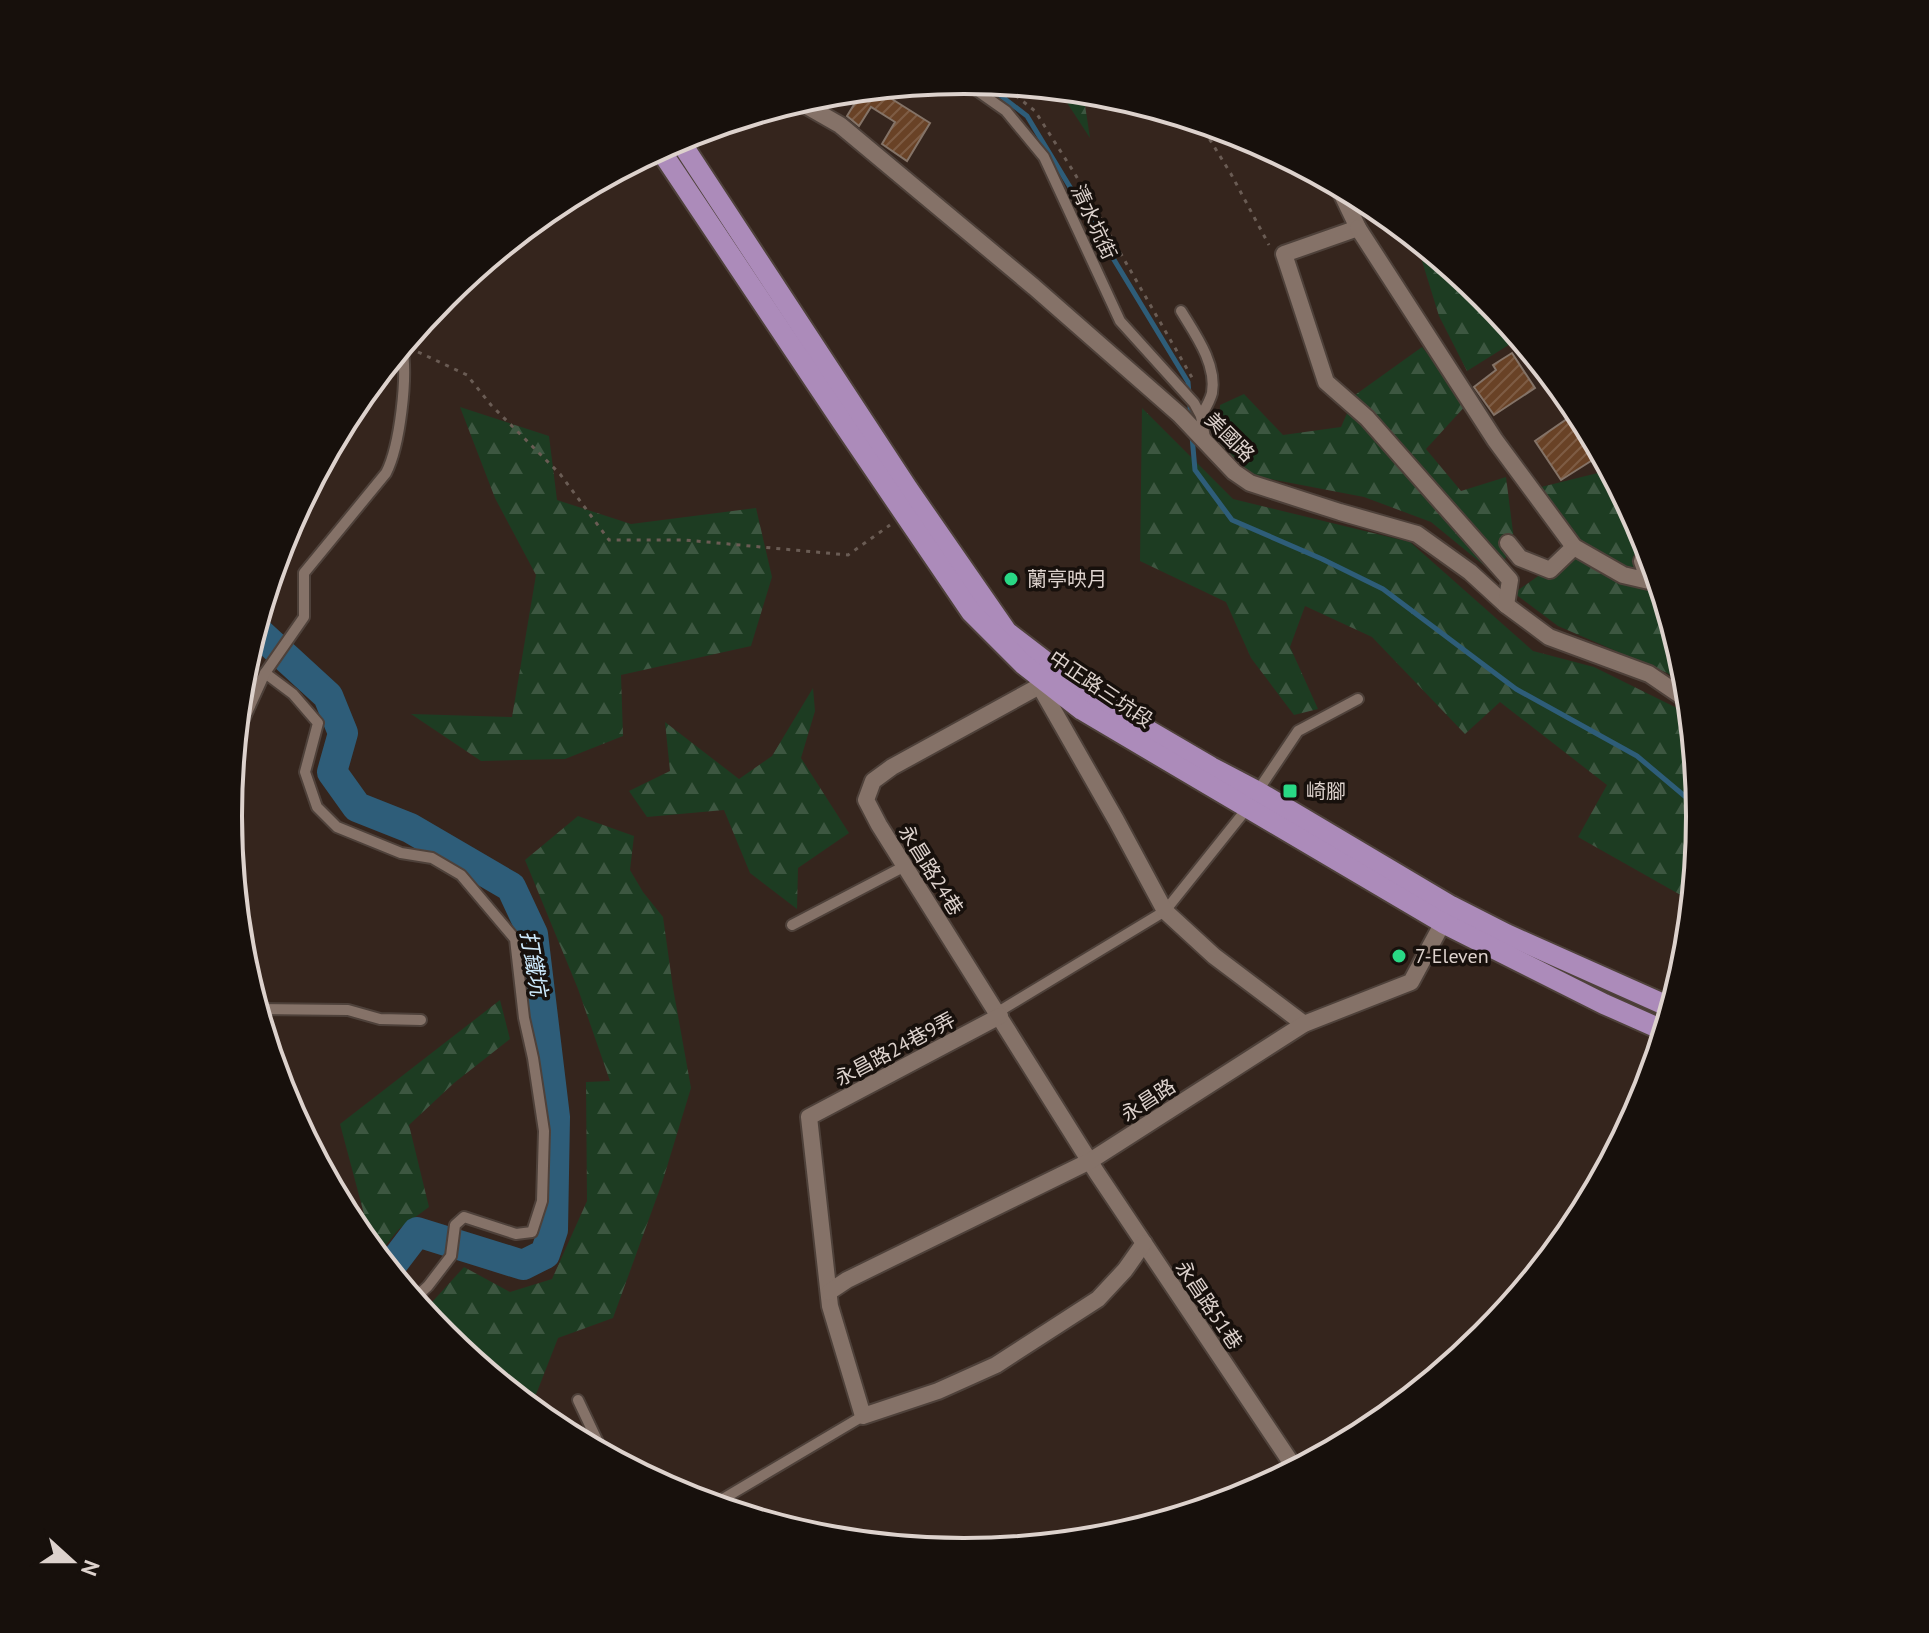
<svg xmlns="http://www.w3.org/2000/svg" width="1929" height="1633" viewBox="0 0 1929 1633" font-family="'PT Sans','Noto Sans TC',sans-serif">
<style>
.forest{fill:url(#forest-firs)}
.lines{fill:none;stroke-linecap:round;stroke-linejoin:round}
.stream{stroke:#2e5d79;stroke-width:5}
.river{stroke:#2e5d79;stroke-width:30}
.building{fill:url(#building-hatch);stroke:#847367;stroke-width:2}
.service-casing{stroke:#4e413a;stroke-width:14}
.minor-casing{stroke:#4e413a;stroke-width:20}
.primary-casing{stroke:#4e413a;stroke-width:24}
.path{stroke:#6a5c54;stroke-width:3;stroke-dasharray:4 6;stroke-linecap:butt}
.service{stroke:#857268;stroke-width:10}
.minor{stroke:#857268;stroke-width:16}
.primary{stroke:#ac8bba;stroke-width:20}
.poi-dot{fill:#29d885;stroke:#17100c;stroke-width:3}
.labels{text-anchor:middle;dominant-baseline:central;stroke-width:7;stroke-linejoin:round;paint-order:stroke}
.street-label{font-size:20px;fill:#ddd2cd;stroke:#17100c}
.poi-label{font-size:20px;fill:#ddd2cd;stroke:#17100c;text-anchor:start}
.water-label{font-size:22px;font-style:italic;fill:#cce8fb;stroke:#17100c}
.rim{fill:none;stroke:#ddd2cd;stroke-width:4}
</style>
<defs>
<pattern id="forest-firs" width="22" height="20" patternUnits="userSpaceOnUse" patternTransform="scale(2)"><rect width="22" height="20" fill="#1d3c22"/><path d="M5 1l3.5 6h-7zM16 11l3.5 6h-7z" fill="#3d5741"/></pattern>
<pattern id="building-hatch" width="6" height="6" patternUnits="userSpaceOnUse" patternTransform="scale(2)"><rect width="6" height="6" fill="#694226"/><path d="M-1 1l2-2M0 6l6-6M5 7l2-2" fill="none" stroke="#7e5c44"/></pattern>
</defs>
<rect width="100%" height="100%" fill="#35251d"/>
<g class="forest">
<polygon points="1057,89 1083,92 1090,138 1060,92"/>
<polygon points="1430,250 1486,296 1533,354 1515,341 1467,371 1439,316 1422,261"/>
<polygon points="1422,347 1468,403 1426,449 1461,491 1506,477 1514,540 1497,576 1431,522 1364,497 1254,476 1219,444 1220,405 1244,394 1283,435 1341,427 1355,395"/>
<polygon points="460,407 549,436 557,500 631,524 756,508 772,577 751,646 621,675 623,736 565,759 481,761 411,714 512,717 536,575 495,498"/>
<polygon points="1142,408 1233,499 1410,542 1533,651 1594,667 1691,715 1701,817 1693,902 1578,837 1607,785 1500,702 1465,734 1372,637 1305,606 1290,647 1318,709 1294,715 1251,658 1226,602 1140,561"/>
<polygon points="1610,470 1645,535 1687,673 1688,687 1667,673 1558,626 1514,593 1571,553 1537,488"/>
<polygon points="813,688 815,711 801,758 849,833 798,868 797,909 750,873 724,810 647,817 629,791 670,771 665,722 739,779 772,756"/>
<polygon points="578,816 634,836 630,870 643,892 663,917 673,988 691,1088 662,1183 613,1318 558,1338 537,1392 529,1407 443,1337 423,1312 464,1267 510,1292 552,1279 587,1201 586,1082 610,1081 578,989 525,860"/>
<polygon points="500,1000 510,1039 454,1083 409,1125 429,1207 399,1229 377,1256 362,1237 368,1229 340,1124"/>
</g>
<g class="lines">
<g class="stream">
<polyline points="983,82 1027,116 1188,382 1191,418"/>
<polyline points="1192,436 1195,470 1232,520 1322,559 1383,589 1516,689 1637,756 1700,809"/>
</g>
<polyline class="river" points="255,629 328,696 343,733 332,772 357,807 410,828 511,887 533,934 555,1117 553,1230 545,1254 523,1265 417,1232 388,1270"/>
</g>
<g class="building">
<polygon points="876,89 930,123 907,161 882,144 895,122 871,107 859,126 847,116 863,90"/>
<polygon points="1512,353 1535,388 1494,415 1474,387 1496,370 1493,365"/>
<polygon points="1577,412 1602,454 1561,480 1535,441"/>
</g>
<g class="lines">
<g class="service-casing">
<g id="service">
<polyline points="962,80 1006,111 1044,157 1120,321 1194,403 1201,416 1205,438"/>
<path d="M1181,311c14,23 36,53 31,82 -2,8 -7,16 -11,23"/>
<polyline points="265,673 293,694 318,723 305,772 317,807 337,827 401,853 432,858 461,875 515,939 524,1018 533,1058 544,1131 542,1201 532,1232 516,1234 464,1217 455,1225 451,1256 428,1286 413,1300"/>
<path d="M237,729l3,-1 25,-55 39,-56v-44l82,-100c14,-27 22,-97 16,-126"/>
<polyline points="1257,792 1298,731 1358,699"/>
<polyline points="792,925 905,866"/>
<polyline points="257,1009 348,1010 380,1019 421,1020"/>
<polyline points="998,1012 1165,911 1249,806"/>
<polyline points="578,1400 604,1455"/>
<polyline points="711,1506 863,1416"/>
</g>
</g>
<g class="minor-casing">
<g id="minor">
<polyline points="798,101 840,125 1034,287 1180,415 1234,472 1250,483 1340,512 1417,534 1470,572 1506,605 1549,637 1649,674 1690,702"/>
<polyline points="1337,184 1358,228 1284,254 1326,382 1367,418 1510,580 1506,605"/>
<polyline points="1358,228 1495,440 1574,547 1550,570 1520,558 1508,543"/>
<polyline points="1574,547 1623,575 1649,581 1642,561"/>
<polyline points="1056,677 892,767 873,781 866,800 879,825 1097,1173 1296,1470"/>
<polyline points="1039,685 1116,820 1165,911 1214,956 1304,1024"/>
<polyline points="1000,1016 809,1117 830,1306 863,1416 938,1391 996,1365 1098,1299 1125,1270 1144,1243"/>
<polyline points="829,1292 847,1280 1090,1161 1304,1024 1411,982 1447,915"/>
</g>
</g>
<g class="primary-casing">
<g id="primary">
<polyline points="678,138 908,489 1007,632 1093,698 1211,767 1257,791 1451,906 1506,934 1672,1008"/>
<polyline points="659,148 842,422 971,612 1023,664 1082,710 1443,923 1604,1004 1665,1031"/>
</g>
</g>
<g class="path">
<polyline points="1000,83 1035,111 1075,174 1194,381"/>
<polyline points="1199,122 1231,174 1269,245"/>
<polyline points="563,200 574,194"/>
<polyline points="411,337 415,333 423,321"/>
<polyline points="418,352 467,375 491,405 560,474 609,540 685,540 848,555 890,525"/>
<polyline points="380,374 389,376"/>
</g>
<use href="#service" class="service"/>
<use href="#minor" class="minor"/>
<use href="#primary" class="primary"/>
</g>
<g class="poi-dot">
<circle cx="1011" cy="579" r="8"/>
<rect x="1282" y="783" width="16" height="16" rx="4"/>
<circle cx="1399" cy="956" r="8"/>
</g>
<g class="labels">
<g class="street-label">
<text transform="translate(1094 222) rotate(65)">清水坑街</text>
<text transform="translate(1230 437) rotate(45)">美國路</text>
<text transform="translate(1101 689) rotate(34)">中正路三坑段</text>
<text transform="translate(931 870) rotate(58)">永昌路24巷</text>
<text transform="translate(895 1049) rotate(-28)">永昌路24巷9弄</text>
<text transform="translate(1148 1100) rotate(-33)">永昌路</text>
<text transform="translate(1209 1305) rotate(56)">永昌路51巷</text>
</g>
<g class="poi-label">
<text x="1027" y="579">蘭亭映月</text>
<text x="1306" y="791">崎腳</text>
<text x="1415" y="956">7-Eleven</text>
</g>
<g class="water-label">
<text transform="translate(534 963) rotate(80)">打鐵坑</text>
</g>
</g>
<path d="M0 0H1929V1633H0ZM242 816a722 722 0 1 1 1444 0a722 722 0 1 1-1444 0Z" fill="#17100c" fill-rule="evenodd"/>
<path class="rim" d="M242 816a722 722 0 1 1 1444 0a722 722 0 1 1-1444 0Z"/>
<g transform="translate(72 1561) rotate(111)" stroke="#17100c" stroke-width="6" paint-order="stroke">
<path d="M0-6L14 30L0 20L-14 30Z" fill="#ddd2cd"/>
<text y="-12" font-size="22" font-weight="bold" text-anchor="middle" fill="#ddd2cd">N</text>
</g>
</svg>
